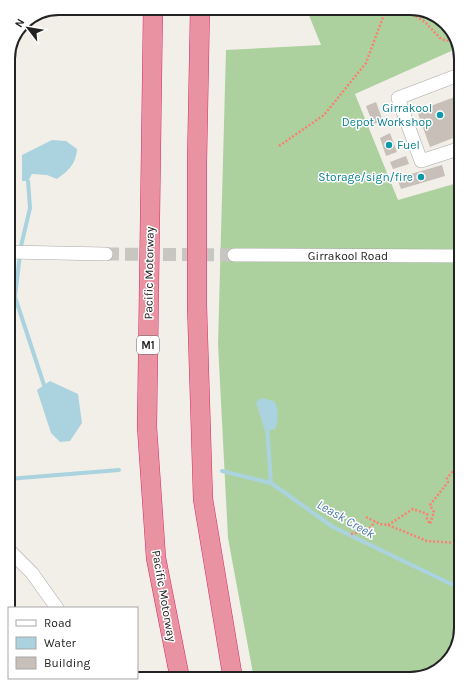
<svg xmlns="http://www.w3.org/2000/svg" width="469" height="687" viewBox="0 0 469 687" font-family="Karla,sans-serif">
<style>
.forest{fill:#add19e}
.water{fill:#aad3df}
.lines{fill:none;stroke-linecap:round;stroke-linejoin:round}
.stream{stroke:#aad3df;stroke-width:4}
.building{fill:#c7bfb8}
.minor-tunnel{stroke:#c8c6c1;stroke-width:13;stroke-dasharray:13 6;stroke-linecap:butt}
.minor-casing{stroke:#a9a9a9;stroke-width:14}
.highway-casing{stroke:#dc2a67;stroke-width:20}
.path{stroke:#fa8072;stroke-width:2.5;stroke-dasharray:2 2;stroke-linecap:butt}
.minor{stroke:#fff;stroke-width:13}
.highway{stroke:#e892a2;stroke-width:19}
.culture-dot{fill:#0f9aa8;stroke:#fff;stroke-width:1.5}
.labels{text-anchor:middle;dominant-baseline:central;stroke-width:3;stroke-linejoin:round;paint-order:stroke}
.shield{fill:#fff;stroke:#646464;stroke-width:1}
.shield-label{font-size:11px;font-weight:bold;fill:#222}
.culture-label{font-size:12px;fill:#0d838f;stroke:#fff;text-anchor:end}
.street-label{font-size:12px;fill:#222;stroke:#fff}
.water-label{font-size:13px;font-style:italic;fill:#4a7aab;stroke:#fff}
.rim{fill:none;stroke:#222;stroke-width:2}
</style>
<rect width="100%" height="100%" fill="#f2efe9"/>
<path class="forest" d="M306,8c26,0 113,-5 130,8 12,8 19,18 22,32l-103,46 43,106 63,-18v446l-7,26 -19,18 -25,7h-156l-26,-141 -10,-194 8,-294 95,-5z"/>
<g class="water">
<path d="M52,140l14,1 11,8c-1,15 -8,21 -20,30l-10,-4 -15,-1 -4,7h-6v-26z"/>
<polygon points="50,381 78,394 82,423 70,441 60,442 51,433 37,390"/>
<path d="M261,398l13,3c5,7 5,21 1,28l-10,2 -9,-29z"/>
</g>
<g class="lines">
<g class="stream">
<polyline points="28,181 30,208 21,246 15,297 44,385"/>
<polyline points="267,426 271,483"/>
<polyline points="222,471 271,483 333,527 451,584 461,584"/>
<polyline points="8,479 119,470"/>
</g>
</g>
<g class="building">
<polygon points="460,95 461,120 457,121 461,135 430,147 417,111"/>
<polygon points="376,102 383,121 373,124 366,106"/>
<polygon points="390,133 397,152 386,156 380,138"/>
<polygon points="406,156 409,164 393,169 390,162"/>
<polygon points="461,164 461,171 457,173 455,166"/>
<polygon points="442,165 445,176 401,189 397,178"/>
</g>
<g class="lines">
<polyline class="minor-tunnel" points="106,254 234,255"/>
<g class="minor-casing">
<g id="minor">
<polyline points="461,148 421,161 398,98 456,76 461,77"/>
<polyline points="8,252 106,254"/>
<polyline points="234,255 461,256"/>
<polyline points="8,549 32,573 57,608"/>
<polyline points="94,678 94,679"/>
</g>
</g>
<g class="highway-casing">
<g id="highway">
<polyline points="153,8 147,427 156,558 180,679"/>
<polyline points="200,8 197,163 197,305 203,499 233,679"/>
</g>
</g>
<g class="path">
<polyline points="385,12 409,12 425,22 441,39 457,43"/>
<polyline points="279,146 324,115 366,63 385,12 385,8"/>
<polyline points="366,517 380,524 388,525 427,541 459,543 459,547 461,547"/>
<polyline points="388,525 413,509 427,514 427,519 430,524 434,512 430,505 448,482 447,478 461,461"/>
<polyline points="351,534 369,530 375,521"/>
</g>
<use href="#minor" class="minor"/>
<use href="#highway" class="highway"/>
</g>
<g class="culture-dot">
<circle cx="440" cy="115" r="4"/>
<circle cx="389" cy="145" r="4"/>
<circle cx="421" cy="177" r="4"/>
</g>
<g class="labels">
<rect class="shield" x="137" y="336" width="22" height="18" rx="3"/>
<g class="shield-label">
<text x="148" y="345">M1</text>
</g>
<g class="culture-label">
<text x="432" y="108">Girrakool<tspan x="432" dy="14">Depot Workshop</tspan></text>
<text x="397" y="145" text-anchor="start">Fuel</text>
<text x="413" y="177">Storage/sign/fire</text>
</g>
<g class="street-label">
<text x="348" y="256">Girrakool Road</text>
<text transform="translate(149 273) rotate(-89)">Pacific Motorway</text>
<text transform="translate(164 596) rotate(80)">Pacific Motorway</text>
</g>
<g class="water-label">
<text transform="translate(346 519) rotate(30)">Leask Creek</text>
</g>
</g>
<path d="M0 0H469V687H0ZM59 15H410A44 44 0 0 1 454 59V628A44 44 0 0 1 410 672H59A44 44 0 0 1 15 628V59A44 44 0 0 1 59 15Z" fill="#fff" fill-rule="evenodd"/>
<path class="rim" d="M59 15H410A44 44 0 0 1 454 59V628A44 44 0 0 1 410 672H59A44 44 0 0 1 15 628V59A44 44 0 0 1 59 15Z"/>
<rect x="8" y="607" width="130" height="72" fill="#ffffff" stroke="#a7a7a7"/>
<rect x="16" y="620" width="20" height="6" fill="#ffffff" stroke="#a7a7a7"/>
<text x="44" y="627" font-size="12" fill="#222222">Road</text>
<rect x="16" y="637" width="20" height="12" fill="#aad3df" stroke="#a7a7a7"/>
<text x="44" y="647" font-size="12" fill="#222222">Water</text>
<rect x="16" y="657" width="20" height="12" fill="#c7bfb8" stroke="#a7a7a7"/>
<text x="44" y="667" font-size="12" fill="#222222">Building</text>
<g transform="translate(28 28) rotate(301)" stroke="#ffffff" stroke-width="3" paint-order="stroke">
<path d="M0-3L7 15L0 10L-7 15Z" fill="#222222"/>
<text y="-6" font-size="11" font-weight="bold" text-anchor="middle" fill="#222222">N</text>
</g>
</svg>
